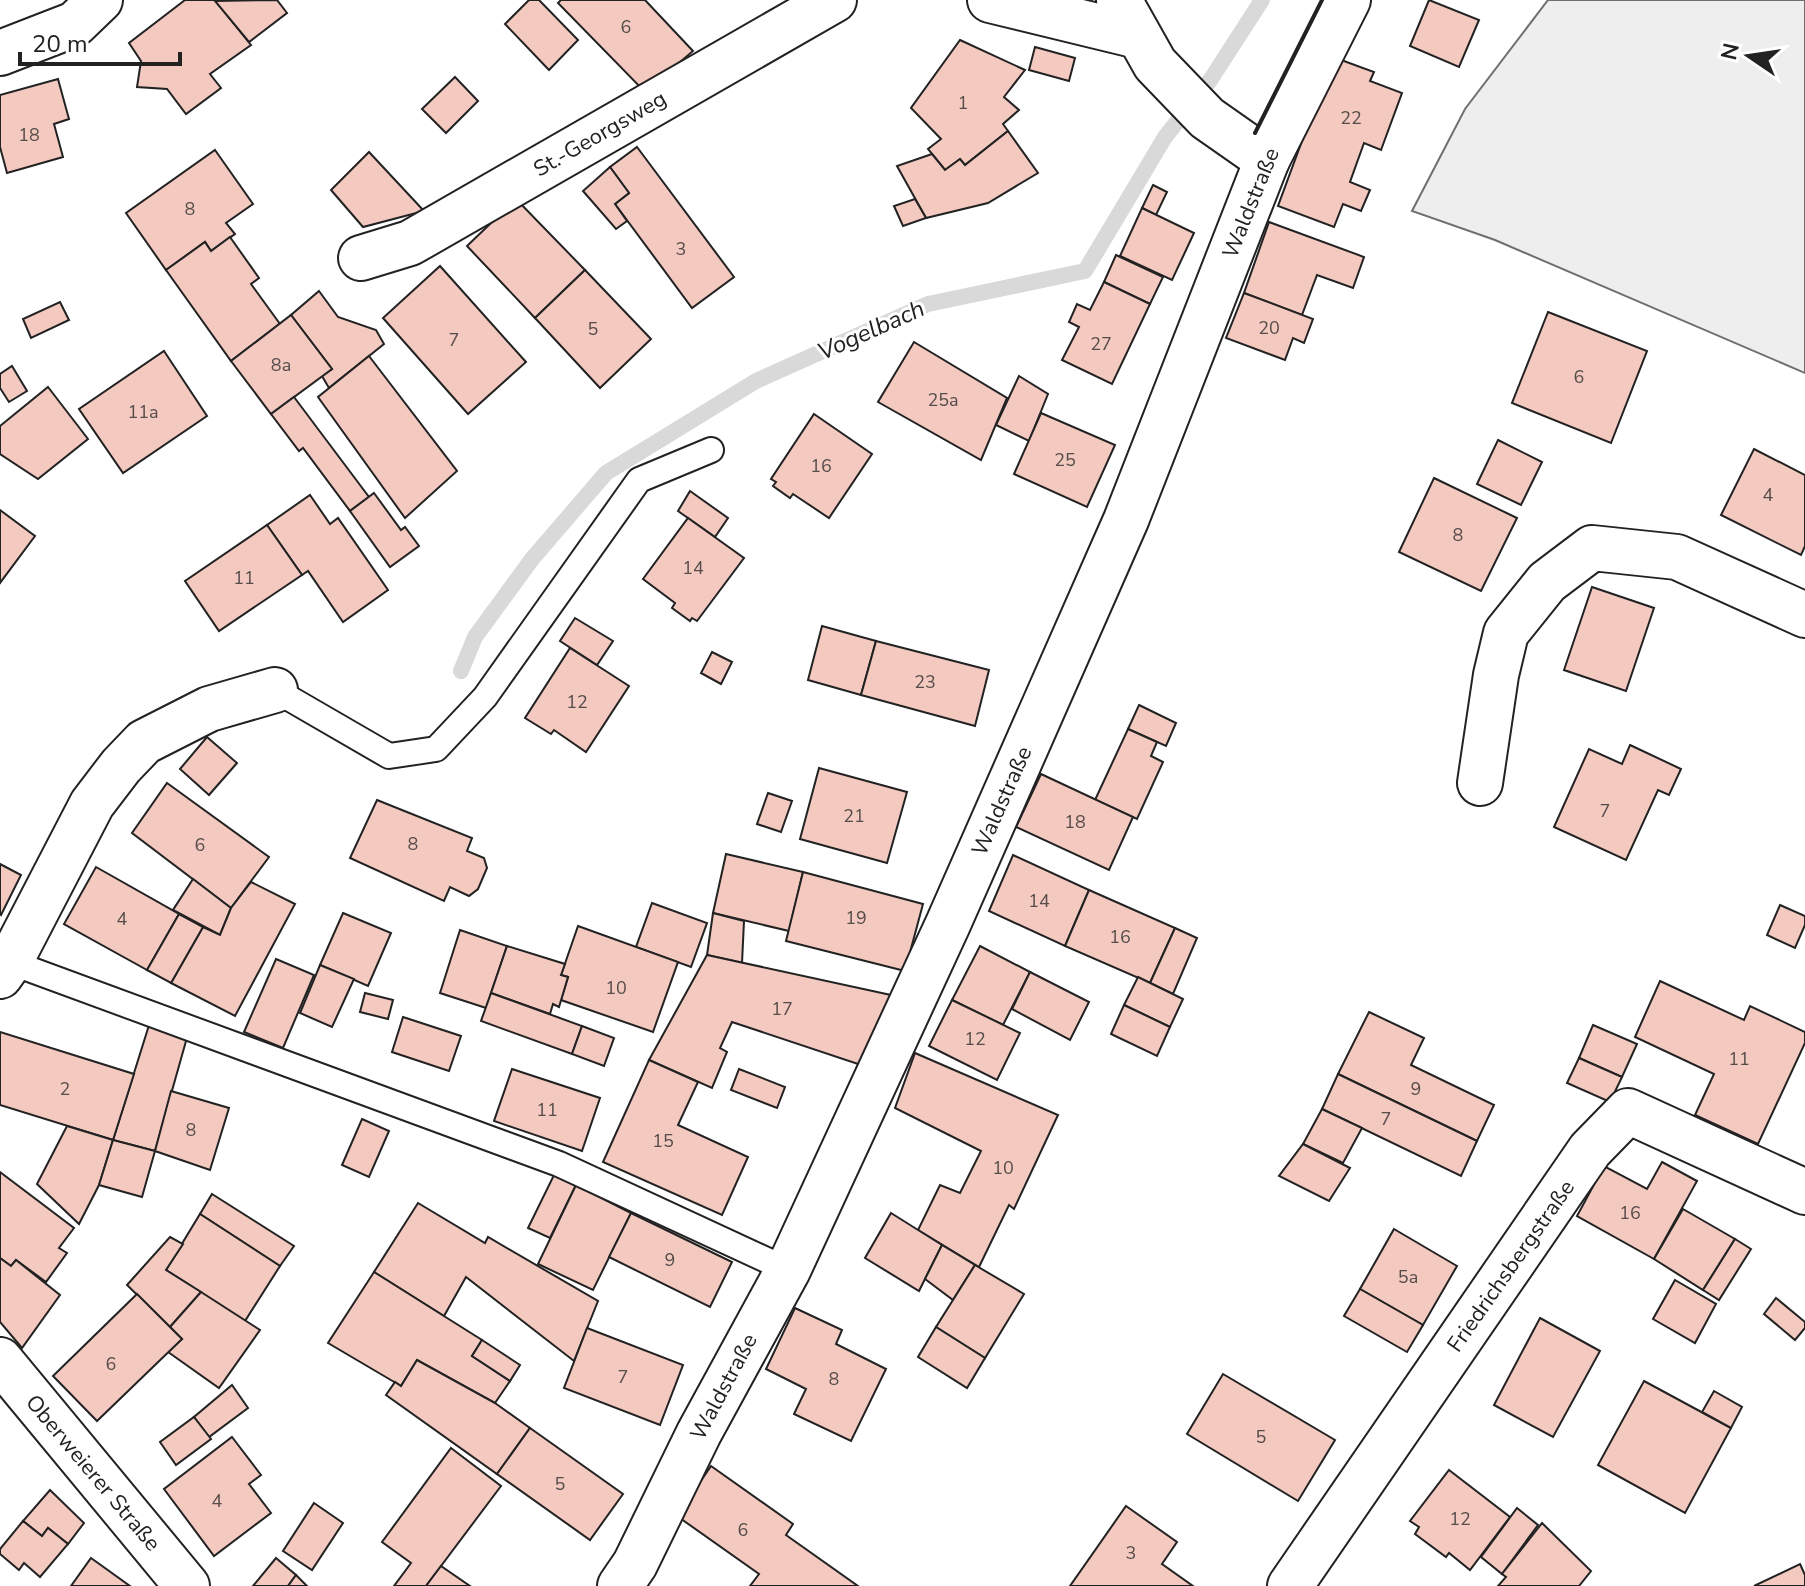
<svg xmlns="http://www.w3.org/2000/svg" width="1805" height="1586" viewBox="0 0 1805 1586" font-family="'Nunito Sans',sans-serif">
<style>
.green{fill:#eee;stroke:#6f6f6f;stroke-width:2}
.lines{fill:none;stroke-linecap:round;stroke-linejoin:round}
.stream{stroke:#d9d9d9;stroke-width:16}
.building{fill:#f3c9c0;stroke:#222;stroke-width:2}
.service-casing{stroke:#222;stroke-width:28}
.minor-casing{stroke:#222;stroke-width:48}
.service{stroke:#fff;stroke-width:24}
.minor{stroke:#fff;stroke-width:44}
.wall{stroke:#222;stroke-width:4}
.labels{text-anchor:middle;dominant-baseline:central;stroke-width:6;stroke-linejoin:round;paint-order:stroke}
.number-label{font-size:18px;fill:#564c4a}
.street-label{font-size:22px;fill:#222;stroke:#fff}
.water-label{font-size:24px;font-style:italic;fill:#222;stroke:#fff}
</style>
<rect width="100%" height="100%" fill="#fff"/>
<polygon class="green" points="1548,0 1805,0 1805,373 1495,240 1412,211 1465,109"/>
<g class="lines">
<polyline class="stream" points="461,671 475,637 532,559 606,473 756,381 928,304 1085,271 1165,137 1211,79 1262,0"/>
</g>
<g class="building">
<polygon points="185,0 215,0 251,45 210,74 221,88 186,114 167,89 137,87 141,61 129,43"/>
<polygon points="277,0 287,13 249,42 215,1"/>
<polygon points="529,0 539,0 578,40 549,70 505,24"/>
<polygon points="561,0 645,0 693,51 645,92 558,3"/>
<polygon points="1429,0 1479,20 1459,67 1410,46"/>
<polygon points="960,40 1025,70 1004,97 1019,110 1003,124 1008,131 965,165 960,159 945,170 928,149 941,139 911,108"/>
<polygon points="1035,47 1075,58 1069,81 1029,70"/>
<polygon points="1333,57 1374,72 1370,81 1402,93 1381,150 1364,143 1350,182 1370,190 1361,211 1343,204 1334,227 1278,206"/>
<polygon points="455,77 478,101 446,133 422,109"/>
<polygon points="58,79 69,119 54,124 63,157 7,173 0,147 0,95"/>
<polygon points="1008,131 1038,173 988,203 926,218 897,166 932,154 945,170 960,159 965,165"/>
<polygon points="637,147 734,277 692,308 615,204 629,193 610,167"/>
<polygon points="215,150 253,204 226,223 235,234 211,251 205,242 166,270 126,213"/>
<polygon points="369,152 424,211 363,227 331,190"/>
<polygon points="610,167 629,193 615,204 627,221 616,229 583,191"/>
<polygon points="1153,185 1167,192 1156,215 1142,208"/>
<polygon points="516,199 585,270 535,318 467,246"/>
<polygon points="915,199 926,218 903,226 894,206"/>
<polygon points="1142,208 1194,233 1172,280 1120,256"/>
<polygon points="1269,222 1364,257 1353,288 1317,275 1302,315 1244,293"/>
<polygon points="230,237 259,278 251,284 280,324 231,361 166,270 205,242 211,251"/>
<polygon points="1116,255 1163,277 1150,304 1104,282"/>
<polygon points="440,266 526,362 468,414 383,318"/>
<polygon points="585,270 651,339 600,388 535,318"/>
<polygon points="1104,282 1150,304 1112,384 1062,360 1079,327 1069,322 1077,304 1090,310"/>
<polygon points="319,291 338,317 376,330 384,344 329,388 322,376 332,369 291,315"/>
<polygon points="1244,293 1313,319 1304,343 1293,338 1285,360 1226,338"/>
<polygon points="60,302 69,320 31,338 23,319"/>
<polygon points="1548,312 1647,351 1611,443 1512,403"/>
<polygon points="291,315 332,369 271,414 231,361"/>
<polygon points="914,342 1007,398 981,460 878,402"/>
<polygon points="164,351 207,416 123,473 79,409"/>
<polygon points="369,356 457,471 405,518 318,397"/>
<polygon points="12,366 27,391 9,402 0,388 0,374"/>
<polygon points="1019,376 1048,394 1029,441 996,425"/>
<polygon points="48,387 88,439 38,479 0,454 0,426"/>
<polygon points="294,397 369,497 350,511 303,448 299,451 271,414"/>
<polygon points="1041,413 1115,445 1087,507 1014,474"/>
<polygon points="814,414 872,454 829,518 793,494 790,498 773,486 776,482 771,479"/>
<polygon points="1498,440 1542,462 1521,505 1477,484"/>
<polygon points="1754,449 1805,475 1805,546 1801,555 1721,515"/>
<polygon points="1434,478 1517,518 1481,591 1399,552"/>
<polygon points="690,491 728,518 715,537 678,511"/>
<polygon points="374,493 401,530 405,527 419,546 390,567 350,511"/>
<polygon points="310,495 330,524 338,518 388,590 343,622 308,571 302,575 267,525"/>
<polygon points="0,510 35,536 0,583"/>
<polygon points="688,518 744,558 697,621 692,618 690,621 672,608 675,603 643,579"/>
<polygon points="267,525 302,575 219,631 185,581"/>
<polygon points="1592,587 1654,608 1626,691 1564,670"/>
<polygon points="575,618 613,641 597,665 560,641"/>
<polygon points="822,626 876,641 861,695 808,680"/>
<polygon points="876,641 989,670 975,726 861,695"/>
<polygon points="570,648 629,686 586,752 554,730 551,734 525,718"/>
<polygon points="712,652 732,662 721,684 701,673"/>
<polygon points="1139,705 1176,723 1166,746 1128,729"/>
<polygon points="1128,729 1157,742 1151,756 1163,762 1137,819 1095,800"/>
<polygon points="207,737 237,763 209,795 180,769"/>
<polygon points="1630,745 1681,769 1669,795 1658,790 1626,860 1554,827 1589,749 1622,764"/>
<polygon points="819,768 907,792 887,863 800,839"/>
<polygon points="1041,774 1133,817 1109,870 1016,827"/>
<polygon points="167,783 269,857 231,908 132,833"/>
<polygon points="768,793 792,801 781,832 757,824"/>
<polygon points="377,800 472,838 467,851 484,858 487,868 478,889 469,896 450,887 444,901 350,858"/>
<polygon points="726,854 803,872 789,931 713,913"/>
<polygon points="1013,855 1089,890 1065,946 989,911"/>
<polygon points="0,864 21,875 1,915 0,914"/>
<polygon points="96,867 179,914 147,970 64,924"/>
<polygon points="803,872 923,904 905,971 786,941"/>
<polygon points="193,879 231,908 220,935 173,910"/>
<polygon points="251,882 295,904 235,1016 171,983 203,927 220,935 231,908"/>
<polygon points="1089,890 1175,928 1150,983 1065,946"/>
<polygon points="652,903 707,923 691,967 636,947"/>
<polygon points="1780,905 1805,916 1805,925 1795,948 1767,935"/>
<polygon points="343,913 391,933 368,986 320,965"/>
<polygon points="713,913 744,921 742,963 707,955"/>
<polygon points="179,914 203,927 171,983 147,970"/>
<polygon points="578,926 678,962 653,1032 561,1000 568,977 561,975"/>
<polygon points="1175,928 1197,938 1173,994 1150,983"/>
<polygon points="460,930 507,946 486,1008 440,993"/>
<polygon points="507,946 565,964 561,975 568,977 559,1007 553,1004 550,1014 491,993"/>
<polygon points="980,946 1030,972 1003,1025 952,1000"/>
<polygon points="707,955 891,995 864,1066 732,1022 720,1048 727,1052 712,1088 649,1060"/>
<polygon points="276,959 314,975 283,1048 244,1032"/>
<polygon points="320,965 354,979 332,1027 300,1013"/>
<polygon points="1030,972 1089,1002 1070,1040 1012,1009"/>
<polygon points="1138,977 1183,999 1170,1027 1124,1005"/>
<polygon points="1660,981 1744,1020 1750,1006 1805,1032 1805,1043 1758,1144 1695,1115 1714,1074 1635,1037"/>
<polygon points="365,993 393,1000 388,1019 360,1012"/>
<polygon points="491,993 582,1026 572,1054 481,1021"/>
<polygon points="952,1000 1020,1033 997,1080 929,1046"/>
<polygon points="1124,1005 1170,1027 1157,1056 1111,1034"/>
<polygon points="1369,1012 1424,1038 1411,1065 1494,1105 1477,1141 1338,1074"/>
<polygon points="403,1017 461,1036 449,1071 392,1052"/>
<polygon points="150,1022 188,1034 155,1151 113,1140"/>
<polygon points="1593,1025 1637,1044 1622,1077 1579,1058"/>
<polygon points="582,1026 614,1038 604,1066 572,1054"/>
<polygon points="0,1032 134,1074 113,1140 0,1105"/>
<polygon points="915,1053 1058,1115 1014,1209 1009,1205 979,1267 918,1230 940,1185 960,1193 981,1151 895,1108"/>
<polygon points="1579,1058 1622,1077 1610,1102 1567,1083"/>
<polygon points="649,1060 698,1082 678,1125 748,1157 722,1215 603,1162"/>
<polygon points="512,1069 600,1098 582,1151 494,1121"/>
<polygon points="739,1069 785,1087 777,1108 731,1090"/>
<polygon points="1338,1074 1477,1141 1461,1176 1322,1109"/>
<polygon points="171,1091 229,1108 210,1170 155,1151"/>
<polygon points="1322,1109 1362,1128 1343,1163 1303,1144"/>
<polygon points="362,1119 389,1131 369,1177 342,1165"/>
<polygon points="67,1126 113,1140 99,1185 79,1224 37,1184"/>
<polygon points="113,1140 155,1151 142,1197 99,1185"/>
<polygon points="1303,1144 1350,1168 1329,1201 1279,1176"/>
<polygon points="1662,1162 1697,1181 1654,1259 1577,1216 1604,1166 1647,1189"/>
<polygon points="0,1172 74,1228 59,1248 67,1253 46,1282 16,1260 11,1266 0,1258"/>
<polygon points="554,1175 576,1185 550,1238 528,1228"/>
<polygon points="576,1185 631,1213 593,1290 538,1264"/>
<polygon points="212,1194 294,1246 280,1266 200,1214"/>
<polygon points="418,1203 485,1243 488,1237 598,1301 574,1361 466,1277 444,1316 374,1272"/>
<polygon points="1683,1209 1735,1239 1703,1290 1654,1259"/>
<polygon points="631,1213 732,1262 710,1307 609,1257"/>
<polygon points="891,1213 942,1245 919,1291 865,1258"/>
<polygon points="200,1214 280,1266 245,1321 166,1270"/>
<polygon points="1394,1229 1457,1266 1423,1325 1360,1289"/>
<polygon points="170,1237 183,1244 166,1270 201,1292 170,1327 127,1285"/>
<polygon points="1735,1239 1751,1249 1719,1300 1703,1290"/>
<polygon points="942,1245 975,1265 953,1300 925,1279"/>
<polygon points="0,1258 11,1266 16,1260 60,1295 22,1348 0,1322"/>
<polygon points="975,1265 1024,1294 985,1358 936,1327"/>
<polygon points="374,1272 482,1340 472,1356 510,1381 495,1403 417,1360 401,1386 328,1343"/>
<polygon points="1675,1280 1716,1304 1695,1343 1653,1319"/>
<polygon points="1360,1289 1423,1325 1407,1352 1344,1316"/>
<polygon points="201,1292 260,1330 219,1388 168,1352 182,1339 170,1327"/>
<polygon points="137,1294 182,1339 97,1421 53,1376"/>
<polygon points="1776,1298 1805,1322 1805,1328 1795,1340 1764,1314"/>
<polygon points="795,1308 842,1330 836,1344 886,1369 851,1441 794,1414 806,1389 766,1369"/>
<polygon points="1540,1318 1600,1351 1553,1437 1494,1405"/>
<polygon points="936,1327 985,1358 967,1388 918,1357"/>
<polygon points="587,1328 683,1365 660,1425 564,1388"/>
<polygon points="482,1340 520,1365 510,1381 472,1356"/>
<polygon points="417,1360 495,1403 530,1428 497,1474 386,1395 395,1382 401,1386"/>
<polygon points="1223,1374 1335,1440 1298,1501 1187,1434"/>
<polygon points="1644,1381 1731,1428 1685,1513 1598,1465"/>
<polygon points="232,1385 248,1408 209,1437 194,1417"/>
<polygon points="1714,1391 1742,1407 1731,1428 1702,1412"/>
<polygon points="194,1417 211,1439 176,1465 160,1442"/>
<polygon points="530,1428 623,1494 590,1540 497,1474"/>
<polygon points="232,1437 261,1475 249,1484 271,1513 214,1556 164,1489"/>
<polygon points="451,1448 501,1486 426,1586 394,1586 411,1563 382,1542"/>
<polygon points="711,1466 793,1524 786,1535 858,1586 750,1586 759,1574 677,1516"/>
<polygon points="1449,1470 1510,1517 1470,1570 1449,1553 1446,1557 1415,1534 1419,1527 1410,1521"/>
<polygon points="50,1490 84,1523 68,1544 48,1528 42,1536 23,1521"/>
<polygon points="314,1503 343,1523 312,1570 283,1551"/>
<polygon points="1126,1506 1177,1542 1162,1564 1193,1586 1070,1586"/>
<polygon points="1517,1508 1538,1525 1502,1574 1481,1557"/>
<polygon points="23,1521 42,1536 48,1528 68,1544 40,1577 24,1563 19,1570 0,1554 0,1549"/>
<polygon points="1542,1523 1591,1571 1579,1586 1498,1586 1506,1577 1502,1574"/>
<polygon points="91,1558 130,1586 71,1586"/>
<polygon points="276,1558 296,1575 288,1586 253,1586"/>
<polygon points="1800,1564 1805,1575 1805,1586 1754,1586"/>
<polygon points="441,1566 470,1586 426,1586"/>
<polygon points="296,1575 307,1586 288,1586"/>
</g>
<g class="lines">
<g class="service-casing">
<g id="service">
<polyline points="275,690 389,756 436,749 485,697 639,480 711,450"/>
<polyline points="10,962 559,1164 788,1270"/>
</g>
</g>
<g class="minor-casing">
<g id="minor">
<polyline points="990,0 1138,36"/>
<polyline points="1119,0 1155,64 1207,118 1267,160"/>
<polyline points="0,53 75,24 100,0"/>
<polyline points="361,258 410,243 834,0"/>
<polyline points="1480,783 1496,675 1506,633 1547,582 1592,548 1677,557 1805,615"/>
<polyline points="0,976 10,962 92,804 121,766 144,742 209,709 275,690"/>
<polyline points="0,1360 187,1586"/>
<polyline points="620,1586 635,1564 699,1433 788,1270 948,924 1126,520 1267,160 1348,0"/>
<polyline points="1290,1586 1590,1150 1628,1111 1805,1192"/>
</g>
</g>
<use href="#service" class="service"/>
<use href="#minor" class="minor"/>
<polyline class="wall" points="1255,133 1322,0"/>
</g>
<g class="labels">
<g class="number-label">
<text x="626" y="27">6</text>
<text x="963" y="103">1</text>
<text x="1351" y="118">22</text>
<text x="29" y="135">18</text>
<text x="190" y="209">8</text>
<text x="681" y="249">3</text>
<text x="1269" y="328">20</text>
<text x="593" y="329">5</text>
<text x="454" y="340">7</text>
<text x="1101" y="344">27</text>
<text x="281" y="365">8a</text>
<text x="1579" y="377">6</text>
<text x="943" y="400">25a</text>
<text x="143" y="412">11a</text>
<text x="1065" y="460">25</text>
<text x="821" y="466">16</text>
<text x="1768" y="495">4</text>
<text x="1458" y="535">8</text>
<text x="693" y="568">14</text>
<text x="244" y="578">11</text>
<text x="925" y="682">23</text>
<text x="577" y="702">12</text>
<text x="1605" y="811">7</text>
<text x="854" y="816">21</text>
<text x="1075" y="822">18</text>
<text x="413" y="844">8</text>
<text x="200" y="845">6</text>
<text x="1039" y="901">14</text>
<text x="856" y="918">19</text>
<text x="122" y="919">4</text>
<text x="1120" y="937">16</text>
<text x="616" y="988">10</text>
<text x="782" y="1009">17</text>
<text x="975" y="1039">12</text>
<text x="1739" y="1059">11</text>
<text x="65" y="1089">2</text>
<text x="1416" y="1089">9</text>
<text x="547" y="1110">11</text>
<text x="1386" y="1119">7</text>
<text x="191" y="1130">8</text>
<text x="663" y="1141">15</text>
<text x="1003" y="1168">10</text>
<text x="1630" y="1213">16</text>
<text x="670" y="1260">9</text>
<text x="1408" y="1277">5a</text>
<text x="111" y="1364">6</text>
<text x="623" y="1377">7</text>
<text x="834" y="1379">8</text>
<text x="1261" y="1437">5</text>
<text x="560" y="1484">5</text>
<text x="217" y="1501">4</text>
<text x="1460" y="1519">12</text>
<text x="743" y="1530">6</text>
<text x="1131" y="1553">3</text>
</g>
<g class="street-label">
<text transform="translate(600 134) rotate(-30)">St.-Georgsweg</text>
<text transform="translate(1251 203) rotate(-68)">Waldstraße</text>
<text transform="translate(1002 801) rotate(-66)">Waldstraße</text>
<text transform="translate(1511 1266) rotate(-55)">Friedrichsbergstraße</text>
<text transform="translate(724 1387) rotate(-62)">Waldstraße</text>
<text transform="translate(93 1473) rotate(50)">Oberweierer Straße</text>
</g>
<g class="water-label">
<text transform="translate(871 330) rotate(-24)">Vogelbach</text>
</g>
</g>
<g transform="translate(1749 56) rotate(283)" stroke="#ffffff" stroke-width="6" paint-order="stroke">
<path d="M0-6L14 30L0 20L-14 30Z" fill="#222222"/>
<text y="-12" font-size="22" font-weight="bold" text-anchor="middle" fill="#222222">N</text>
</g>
<path d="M20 52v12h160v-12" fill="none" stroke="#222222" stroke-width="4"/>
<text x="32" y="52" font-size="24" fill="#222222" stroke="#ffffff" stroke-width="6" paint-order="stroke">20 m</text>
</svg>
